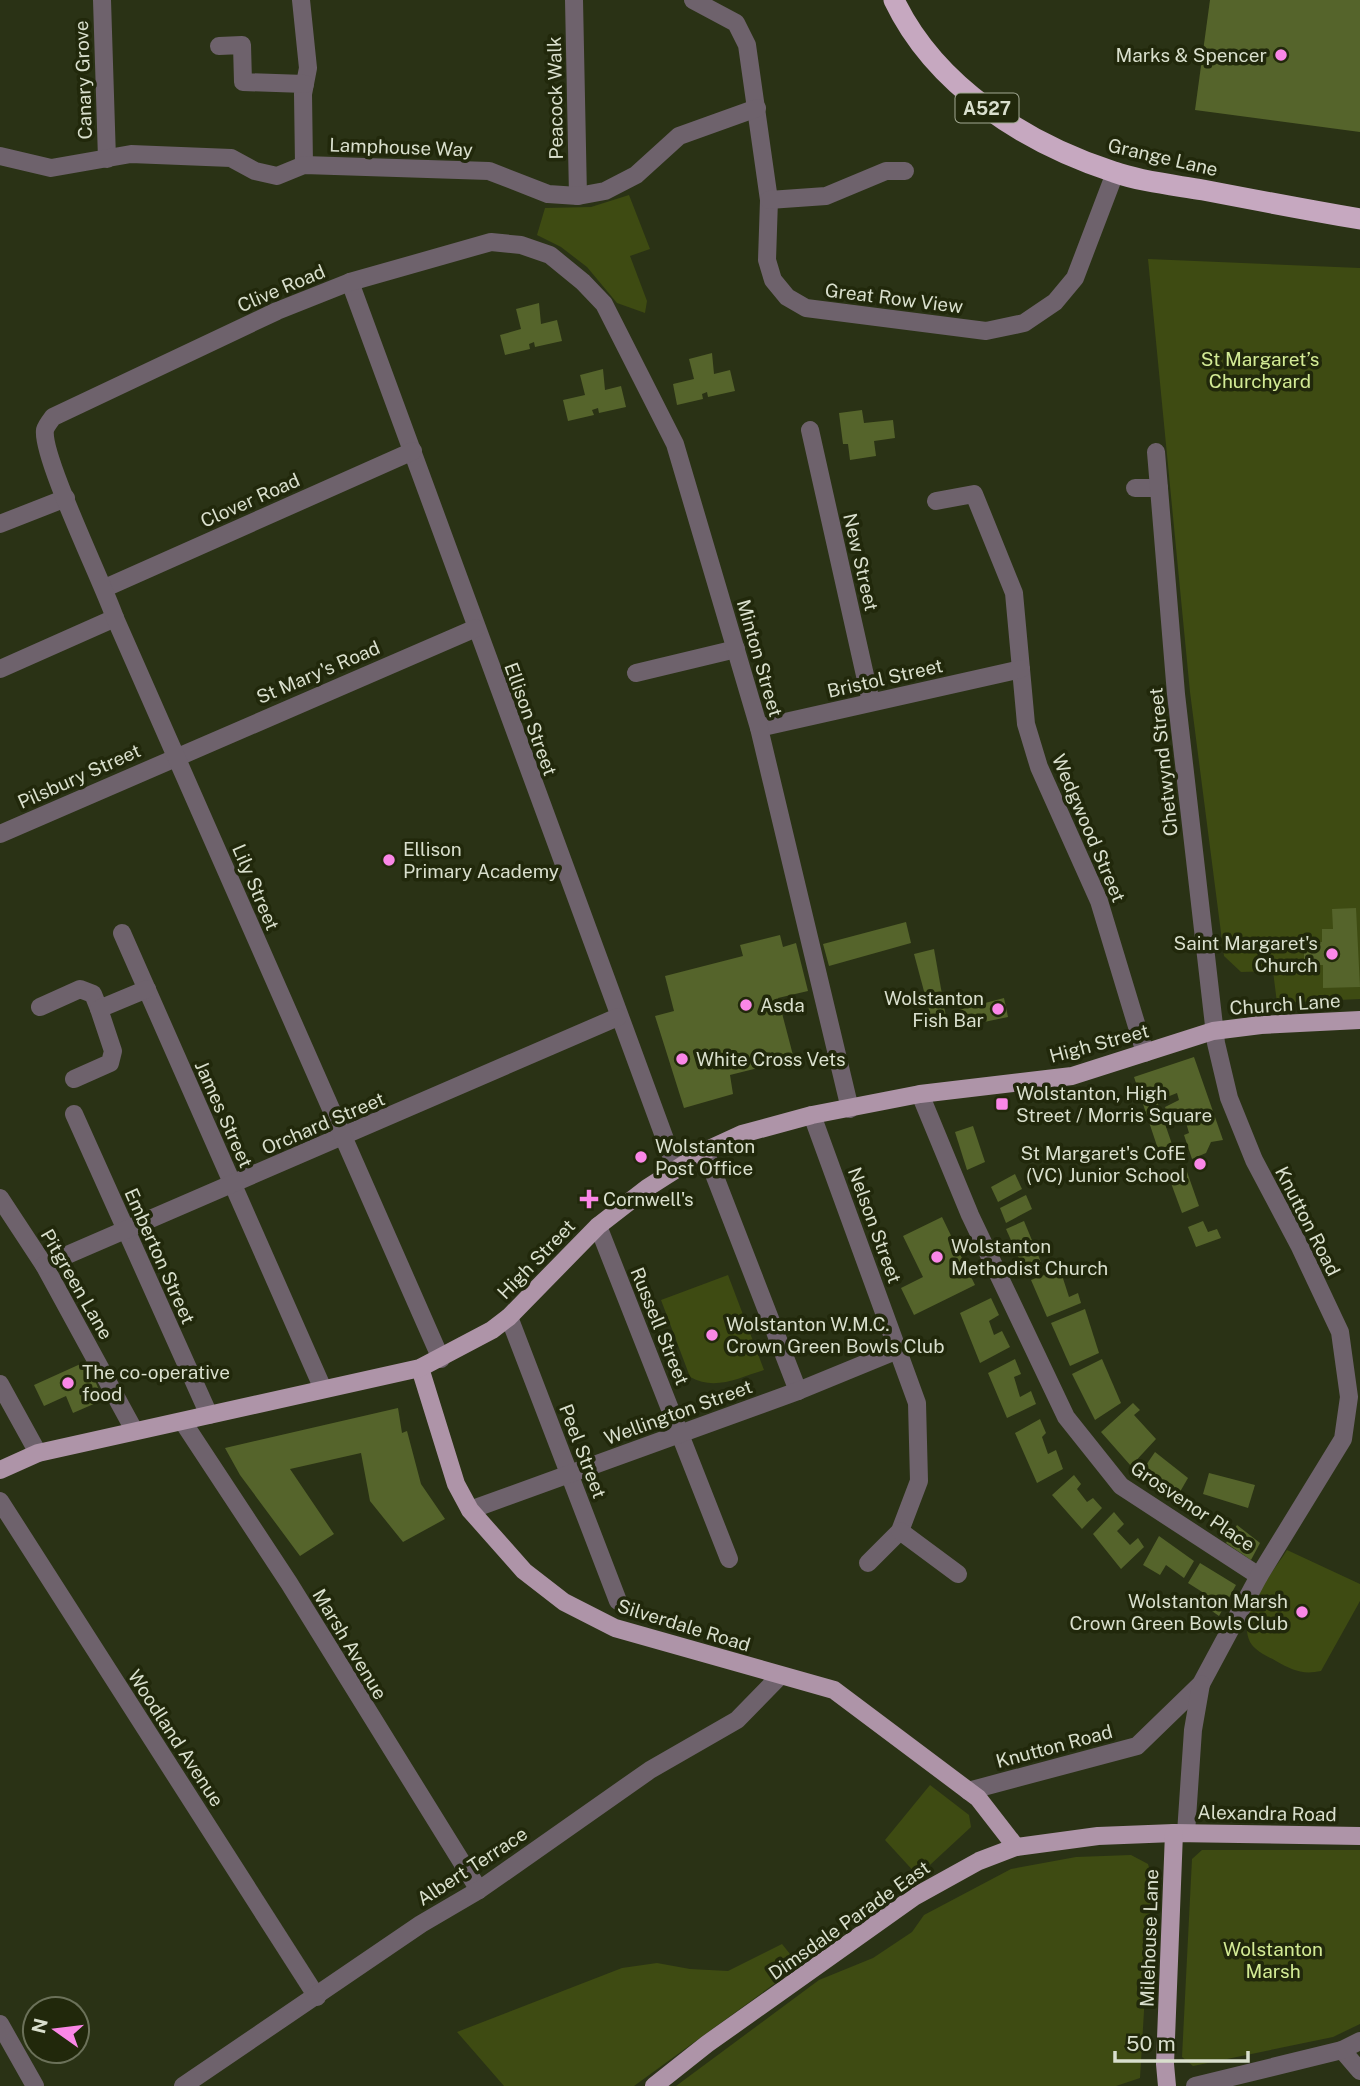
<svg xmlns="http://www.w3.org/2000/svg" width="1360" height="2086" viewBox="0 0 1360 2086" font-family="'Public Sans',sans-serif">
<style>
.green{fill:#3e4b12}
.building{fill:#55642b}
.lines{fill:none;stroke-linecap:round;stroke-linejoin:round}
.minor{stroke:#6e626c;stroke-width:18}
.major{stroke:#ae94a8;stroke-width:18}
.highway{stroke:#c6a8c0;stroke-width:21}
.poi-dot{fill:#fa87e7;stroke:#21280b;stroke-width:2.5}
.labels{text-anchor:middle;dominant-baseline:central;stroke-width:7;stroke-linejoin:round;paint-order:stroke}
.shield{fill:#21280b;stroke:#a2a893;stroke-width:2}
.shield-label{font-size:18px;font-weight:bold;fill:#d9dfcd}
.poi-label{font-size:19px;fill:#d9dfcd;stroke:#21280b;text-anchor:start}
.street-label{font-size:19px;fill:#d9dfcd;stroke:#21280b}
.park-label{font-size:19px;fill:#d3eb95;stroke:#21280b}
</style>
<rect width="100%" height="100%" fill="#2a3215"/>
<g class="green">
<polygon points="629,195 650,249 630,256 647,301 645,313 617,303 587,267 561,247 537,235 545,208 591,207"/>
<polygon points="1148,259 1360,268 1360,999 1277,1003 1273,971 1241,972 1224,956 1190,692"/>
<path d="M728,1275l36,95c-26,8 -49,21 -74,7l-29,-77z"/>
<path d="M1287,1550l73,34v17l-39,70c-19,4 -29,-1 -45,-10 -9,-5 -21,-10 -26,-19 -14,-29 23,-69 37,-92z"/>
<polygon points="930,1785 969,1815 971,1827 918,1876 885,1840"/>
<polygon points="1202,1850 1360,1850 1360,2024 1333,2037 1193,2066 1182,2057 1192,1859"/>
<polygon points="1131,1855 1148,1864 1152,1877 1140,2078 1116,2086 676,2086 819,1980 873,1958 912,1932 924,1915 1011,1869 1076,1857"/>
<polygon points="782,1944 798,1964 792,1971 634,2086 504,2086 457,2032 622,1968 657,1963 690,1969 728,1971"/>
</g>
<g class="building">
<polygon points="1210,0 1360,0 1360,132 1195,110"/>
<polygon points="539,303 541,324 557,320 562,341 535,347 534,342 529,344 530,349 505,355 500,335 521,329 516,309"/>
<polygon points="712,353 714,374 730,370 735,391 708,397 707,392 702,394 703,399 677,405 673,384 694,379 689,359"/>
<polygon points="603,369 605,390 621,386 626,407 599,413 598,408 592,410 594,415 568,421 563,400 585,395 580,375"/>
<polygon points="862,410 864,423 893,420 895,438 874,441 876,456 850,460 848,444 843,444 839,413"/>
<polygon points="1356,908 1360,987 1323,988 1323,965 1304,965 1304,942 1322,942 1322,929 1333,929 1332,909"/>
<polygon points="906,922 911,943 829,966 823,944"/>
<polygon points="780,935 783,947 796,943 808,991 778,998 794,1059 730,1075 733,1094 684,1108 655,1016 674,1011 665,976 743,956 740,945"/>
<polygon points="934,949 946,1017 932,1021 914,954"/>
<polygon points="1004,998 1008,1017 960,1027 955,1011"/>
<polygon points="1194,1057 1223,1140 1211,1142 1206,1153 1192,1159 1184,1135 1189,1133 1185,1119 1170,1123 1165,1107 1179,1100 1177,1093 1157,1101 1173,1147 1159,1152 1134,1077"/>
<polygon points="973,1126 985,1162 967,1170 955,1132"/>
<polygon points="1186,1169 1199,1206 1182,1213 1168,1175"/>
<polygon points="1015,1174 1022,1189 998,1202 991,1187"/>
<polygon points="1026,1195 1032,1209 1006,1223 1000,1208"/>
<polygon points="942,1217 975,1285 914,1315 901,1288 923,1277 903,1236"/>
<polygon points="1024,1221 1043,1267 1026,1274 1006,1229"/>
<polygon points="1203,1221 1208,1232 1217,1229 1221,1238 1196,1247 1188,1227"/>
<polygon points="1060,1269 1069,1297 1078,1293 1081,1303 1047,1317 1031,1280"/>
<polygon points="991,1298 999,1315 989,1321 994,1335 1002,1331 1010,1347 980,1363 960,1313"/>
<polygon points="1085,1309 1099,1353 1070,1366 1051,1323"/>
<polygon points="1015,1359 1021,1374 1014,1377 1020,1397 1031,1391 1036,1404 1007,1418 988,1373"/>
<polygon points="1102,1359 1121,1403 1095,1420 1072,1374"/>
<polygon points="87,1361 103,1400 73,1413 66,1396 44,1406 34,1385"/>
<polygon points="1133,1403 1140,1410 1134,1415 1156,1439 1131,1466 1101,1432"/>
<polygon points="398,1408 402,1433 407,1431 421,1484 445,1519 403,1542 370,1501 361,1453 290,1469 334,1534 300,1556 240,1475 225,1448"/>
<polygon points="1040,1419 1046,1433 1042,1437 1048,1454 1056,1450 1063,1469 1037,1483 1015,1433"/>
<polygon points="1155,1452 1188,1478 1177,1497 1142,1471"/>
<polygon points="1209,1473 1255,1485 1248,1508 1203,1494"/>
<polygon points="1074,1475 1081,1484 1077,1489 1087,1502 1093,1498 1102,1508 1082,1529 1052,1495"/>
<polygon points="1114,1512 1124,1524 1117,1531 1130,1545 1138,1538 1144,1547 1121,1569 1093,1534"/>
<polygon points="1237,1525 1260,1543 1251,1560 1226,1543"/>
<polygon points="1159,1536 1194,1561 1184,1578 1166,1565 1160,1575 1143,1565"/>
<polygon points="1200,1563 1236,1585 1219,1616 1209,1609 1215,1600 1188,1583"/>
</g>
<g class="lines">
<g class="minor">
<polyline points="102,0 107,159"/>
<polyline points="301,0 308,68 303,94 304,165"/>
<polyline points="574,0 578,196"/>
<polyline points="693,0 736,23 747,45 769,200 767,260 773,280 787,297 806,308 986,331 1024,323 1055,302 1075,278 1115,173"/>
<polyline points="219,46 242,45 243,82 305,84"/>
<polyline points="0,156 51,168 131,154 231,158 255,171 277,176 304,165 489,171 548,194 578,196 605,191 636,175 679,136 757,108"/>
<polyline points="769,200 826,196 886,171 905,171"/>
<polyline points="350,282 676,1169"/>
<polyline points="810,430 871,702"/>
<polyline points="1135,488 1159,488"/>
<polyline points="936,501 974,494 1014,593 1026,724 1039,767 1099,901 1145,1053"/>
<polyline points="0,524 66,498"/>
<polyline points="105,588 413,451"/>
<polyline points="0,669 115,618"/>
<polyline points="636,673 736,649"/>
<polyline points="759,728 1021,669"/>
<polyline points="0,834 476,628"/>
<polyline points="122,933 323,1389"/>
<polyline points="40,1007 80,989 93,994 99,1009"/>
<polyline points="74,1079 110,1063 113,1051 99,1009 147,989"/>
<polyline points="920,1094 970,1215 1066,1417 1121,1486 1259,1576"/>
<polyline points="74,1114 209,1415"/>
<polyline points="812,1115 917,1403 919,1481 900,1531 868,1563"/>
<polyline points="705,1151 798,1391"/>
<polyline points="0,1198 44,1265 134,1430"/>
<polyline points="598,1226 729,1559"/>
<polyline points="44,1265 618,1017"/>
<polyline points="509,1317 618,1601"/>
<path d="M441,1359l-326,-741c-12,-35 -74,-162 -70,-188 1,-4 5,-9 8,-13l224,-106 73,-29 141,-40 30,3 29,10 33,27 21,22 71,140 84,284 91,381"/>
<polyline points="0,1384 38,1453"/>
<polyline points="183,1422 289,1583 479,1890"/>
<polyline points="0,1501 317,1997"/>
<polyline points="470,1510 798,1391 898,1350"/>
<polyline points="900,1531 958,1574"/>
<polyline points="968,1791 1137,1746 1201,1684 1259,1576 1343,1439 1349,1397 1340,1332 1299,1245 1254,1160 1229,1098 1216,1043 1176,694 1156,452"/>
<polyline points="1186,1833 1193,1730 1201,1684"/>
<polyline points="0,2024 35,2086"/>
<polyline points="1342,2050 1360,2071"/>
<polyline points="183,2086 421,1924 479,1890 650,1770 737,1720 779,1677"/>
<polyline points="1195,2086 1342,2050 1360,2041"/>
</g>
<g class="major">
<polyline points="420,1368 456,1484 470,1510 524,1571 564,1602 615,1628 834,1690 978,1798 1016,1847"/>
<polyline points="0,1470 38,1453 420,1368 492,1330 509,1317 598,1226 647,1188 705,1151 742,1134 812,1115 920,1094 1072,1076 1213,1031 1261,1025 1360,1020"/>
<polyline points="654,2086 707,2044 914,1897 979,1861 1016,1847 1098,1836 1174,1833 1360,1836"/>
<polyline points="1167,2086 1165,2064 1174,1833"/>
</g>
<path class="highway" d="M894,0c41,86 131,143 220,172 28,10 60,13 89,18 52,10 105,20 157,29"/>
</g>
<g class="poi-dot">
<circle cx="1281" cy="55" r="7"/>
<circle cx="389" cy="860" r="7"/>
<circle cx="1332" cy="954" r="7"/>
<circle cx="746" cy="1005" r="7"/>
<circle cx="998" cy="1009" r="7"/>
<circle cx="682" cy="1059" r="7"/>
<rect x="995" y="1097" width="14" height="14" rx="3.5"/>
<circle cx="641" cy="1157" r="7"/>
<circle cx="1200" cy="1164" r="7"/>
<path d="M585.5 1188.5h7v7h7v7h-7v7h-7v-7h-7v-7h7z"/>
<circle cx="937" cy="1257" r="7"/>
<circle cx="712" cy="1335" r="7"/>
<circle cx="68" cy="1383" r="7"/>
<circle cx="1302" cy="1612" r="7"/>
</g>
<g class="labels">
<rect class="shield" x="955.5" y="93.5" width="63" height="29" rx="5"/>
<g class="shield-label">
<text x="987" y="108">A527</text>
</g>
<g class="poi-label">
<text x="1267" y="55" text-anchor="end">Marks &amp; Spencer</text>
<text x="403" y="849">Ellison<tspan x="403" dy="22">Primary Academy</tspan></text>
<text x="1318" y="943" text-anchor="end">Saint Margaret's<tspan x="1318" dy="22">Church</tspan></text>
<text x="984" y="998" text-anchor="end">Wolstanton<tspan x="984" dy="22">Fish Bar</tspan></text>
<text x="760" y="1005">Asda</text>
<text x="696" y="1059">White Cross Vets</text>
<text x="1016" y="1093">Wolstanton, High<tspan x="1016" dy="22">Street / Morris Square</tspan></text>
<text x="655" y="1146">Wolstanton<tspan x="655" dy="22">Post Office</tspan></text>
<text x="1186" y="1153" text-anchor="end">St Margaret's CofE<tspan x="1186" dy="22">(VC) Junior School</tspan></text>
<text x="603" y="1199">Cornwell's</text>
<text x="951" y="1246">Wolstanton<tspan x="951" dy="22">Methodist Church</tspan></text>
<text x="726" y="1324">Wolstanton W.M.C.<tspan x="726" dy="22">Crown Green Bowls Club</tspan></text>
<text x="82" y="1372">The co-operative<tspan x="82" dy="22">food</tspan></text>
<text x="1288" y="1601" text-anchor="end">Wolstanton Marsh<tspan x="1288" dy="22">Crown Green Bowls Club</tspan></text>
</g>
<g class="street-label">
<text transform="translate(83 80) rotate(-92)">Canary Grove</text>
<text transform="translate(555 98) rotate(-91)">Peacock Walk</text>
<text transform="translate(401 147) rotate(2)">Lamphouse Way</text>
<text transform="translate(1163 157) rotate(13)">Grange Lane</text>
<text transform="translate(281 288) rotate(-23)">Clive Road</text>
<text transform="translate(894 298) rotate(7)">Great Row View</text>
<text transform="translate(250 500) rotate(-24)">Clover Road</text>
<text transform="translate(861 562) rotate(77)">New Street</text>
<text transform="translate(760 658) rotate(74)">Minton Street</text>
<text transform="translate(318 672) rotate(-23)">St Mary's Road</text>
<text transform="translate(885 678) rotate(-13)">Bristol Street</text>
<text transform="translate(531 719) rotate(70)">Ellison Street</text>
<text transform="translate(1163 762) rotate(-96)">Chetwynd Street</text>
<text transform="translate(79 776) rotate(-24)">Pilsbury Street</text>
<text transform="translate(1089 828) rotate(67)">Wedgwood Street</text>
<text transform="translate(256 887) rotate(67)">Lily Street</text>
<text transform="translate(1285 1004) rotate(-4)">Church Lane</text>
<text transform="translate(1099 1043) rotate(-15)">High Street</text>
<text transform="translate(224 1114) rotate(66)">James Street</text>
<text transform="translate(323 1123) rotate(-23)">Orchard Street</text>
<text transform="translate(1308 1221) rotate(63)">Knutton Road</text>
<text transform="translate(875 1225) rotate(70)">Nelson Street</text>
<text transform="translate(160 1256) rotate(66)">Emberton Street</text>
<text transform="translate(536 1259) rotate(-46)">High Street</text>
<text transform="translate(77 1284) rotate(60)">Pitgreen Lane</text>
<text transform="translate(660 1326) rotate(68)">Russell Street</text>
<text transform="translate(678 1412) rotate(-20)">Wellington Street</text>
<text transform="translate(583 1451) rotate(69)">Peel Street</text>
<text transform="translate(1193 1506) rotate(34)">Grosvenor Place</text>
<text transform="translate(684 1625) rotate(17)">Silverdale Road</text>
<text transform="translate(350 1644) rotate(59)">Marsh Avenue</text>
<text transform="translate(176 1738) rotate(57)">Woodland Avenue</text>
<text transform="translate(1054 1746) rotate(-15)">Knutton Road</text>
<text transform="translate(1267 1813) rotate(1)">Alexandra Road</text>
<text transform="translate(472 1866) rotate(-33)">Albert Terrace</text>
<text transform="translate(849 1920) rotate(-35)">Dimsdale Parade East</text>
<text transform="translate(1149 1938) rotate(-88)">Milehouse Lane</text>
</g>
<g class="park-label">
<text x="1260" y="359">St Margaret’s<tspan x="1260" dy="22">Churchyard</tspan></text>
<text x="1273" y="1949">Wolstanton<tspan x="1273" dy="22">Marsh</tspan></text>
</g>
</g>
<g transform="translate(56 2030) rotate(284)"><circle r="33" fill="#21280b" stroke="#6b7159" stroke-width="2"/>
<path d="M0-5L12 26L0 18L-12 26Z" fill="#fa87e7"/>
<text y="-10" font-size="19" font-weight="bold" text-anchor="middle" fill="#d9dfcd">N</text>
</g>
<path d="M1115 2051v10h133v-10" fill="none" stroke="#d9dfcd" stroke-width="3.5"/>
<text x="1126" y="2051" font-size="21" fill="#d9dfcd" stroke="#21280b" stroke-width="5" paint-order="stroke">50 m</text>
</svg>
